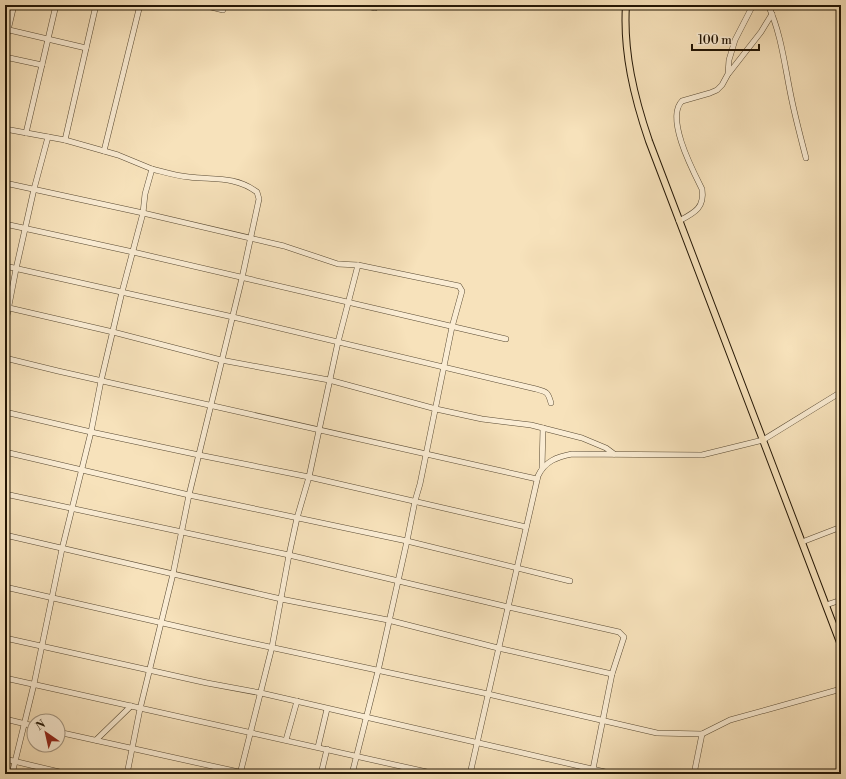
<svg xmlns="http://www.w3.org/2000/svg" width="846" height="779" viewBox="0 0 846 779" font-family="'Libre Bodoni',serif">
<style>
.lines{fill:none;stroke-linecap:round;stroke-linejoin:round}
.minor-casing{stroke:#584932;stroke-width:6}
.major-casing{stroke:#231605;stroke-width:8}
.minor{stroke:#faecd3;stroke-width:5}
.major{stroke:#f7e2bb;stroke-width:6}
</style>
<rect width="100%" height="100%" fill="#f7e2bb"/>
<filter id="stains"><feTurbulence type="fractalNoise" baseFrequency=".005" numOctaves="4"/><feColorMatrix values="0 0 0 0 .2 0 0 0 0 .09 0 0 0 0 .02 0 0 0 .5 -.17"/></filter>
<radialGradient id="worn" r=".72"><stop offset=".6" stop-color="#630" stop-opacity="0"/><stop offset="1" stop-color="#630" stop-opacity=".3"/></radialGradient>
<g class="lines">
<g class="minor-casing">
<g id="minor">
<polyline points="203,5 223,10 225,5"/>
<polyline points="363,5 375,8"/>
<path d="M768,5c14,30 17,64 24,96 4,19 9,38 14,57"/>
<polyline points="5,29 86,48"/>
<polyline points="5,43 14,5"/>
<polyline points="5,57 42,65"/>
<polyline points="729,73 761,32 772,14"/>
<polyline points="5,129 65,140 104,151 118,155 152,169 145,194 143,213 122,292 101,381 91,432 62,549 34,684 12,774"/>
<polyline points="26,133 56,5"/>
<polyline points="65,140 96,5"/>
<polyline points="104,151 140,5"/>
<polyline points="5,183 143,213 284,246 338,264 358,265 459,286 462,291 452,327 420,484 415,501 407,541 378,671 352,774"/>
<path d="M679,221c15,-8 26,-13 23,-32 -9,-18 -37,-71 -20,-88l28,-8 7,-3 5,-5 6,-11 1,-14 6,-20 18,-35"/>
<polyline points="5,224 133,252 506,339"/>
<path d="M5,266l228,51 303,72c11,3 12,3 15,14"/>
<polyline points="5,307 113,332 221,360 329,380 436,409 482,419 531,425 582,438 606,448 614,454"/>
<polyline points="5,326 16,269 34,189 48,137"/>
<polyline points="5,358 58,371 537,479"/>
<polyline points="5,412 91,432 199,455 309,477 526,527"/>
<polyline points="5,452 189,495 407,541 570,581"/>
<polyline points="542,468 543,428"/>
<polyline points="5,494 289,555 508,607 619,632 624,637 612,674 592,774"/>
<polyline points="5,535 281,599 388,620 498,648 612,674"/>
<polyline points="802,542 841,527"/>
<polyline points="5,587 237,640 488,694 657,733 702,734 730,720 841,689"/>
<polyline points="826,605 841,600"/>
<polyline points="5,638 207,683 261,693 614,774"/>
<polyline points="5,678 436,774"/>
<polyline points="5,719 34,726"/>
<polyline points="58,732 248,774"/>
<polyline points="96,740 131,706"/>
<polyline points="286,740 297,701"/>
<polyline points="318,747 327,709"/>
<polyline points="5,759 68,774"/>
<path d="M127,774l13,-65 33,-135 16,-79 53,-217 17,-79 -2,-7c-22,-16 -43,-12 -68,-15 -13,-1 -25,-5 -37,-8"/>
<polyline points="240,774 272,647 289,555 297,518 309,477 338,342 358,265"/>
<polyline points="321,774 327,749"/>
<path d="M470,774l68,-298c7,-15 19,-19 34,-22l130,1 61,-15 78,-48"/>
<polyline points="694,774 702,734"/>
</g>
</g>
<g class="major-casing">
<path id="major" d="M626,5c-3,47 8,92 23,136l192,504"/>
</g>
<use href="#minor" class="minor"/>
<use href="#major" class="major"/>
</g>
<rect width="846" height="779" fill="none" stroke="#f7e2bb" stroke-width="20"/>
<rect x="6" y="6" width="834" height="767" fill="none" stroke="#231605" stroke-width="2"/>
<rect x="10" y="10" width="826" height="759" fill="none" stroke="#231605"/>
<g transform="translate(46 733) rotate(326)"><circle r="19" fill="#faecd3" stroke="#a49681"/>
<path d="M0-3L7 15L0 10L-7 15Z" fill="#8f2418"/>
<text y="-6" font-size="11" font-weight="bold" text-anchor="middle" fill="#231605">N</text>
</g>
<path d="M692 44v6h67v-6" fill="none" stroke="#231605" stroke-width="2"/>
<text x="698" y="44" font-size="12" fill="#231605" stroke="#faecd3" stroke-width="3" paint-order="stroke">100 m</text>
<rect width="100%" height="100%" filter="url(#stains)"/>
<rect width="100%" height="100%" fill="url(#worn)"/>
</svg>
